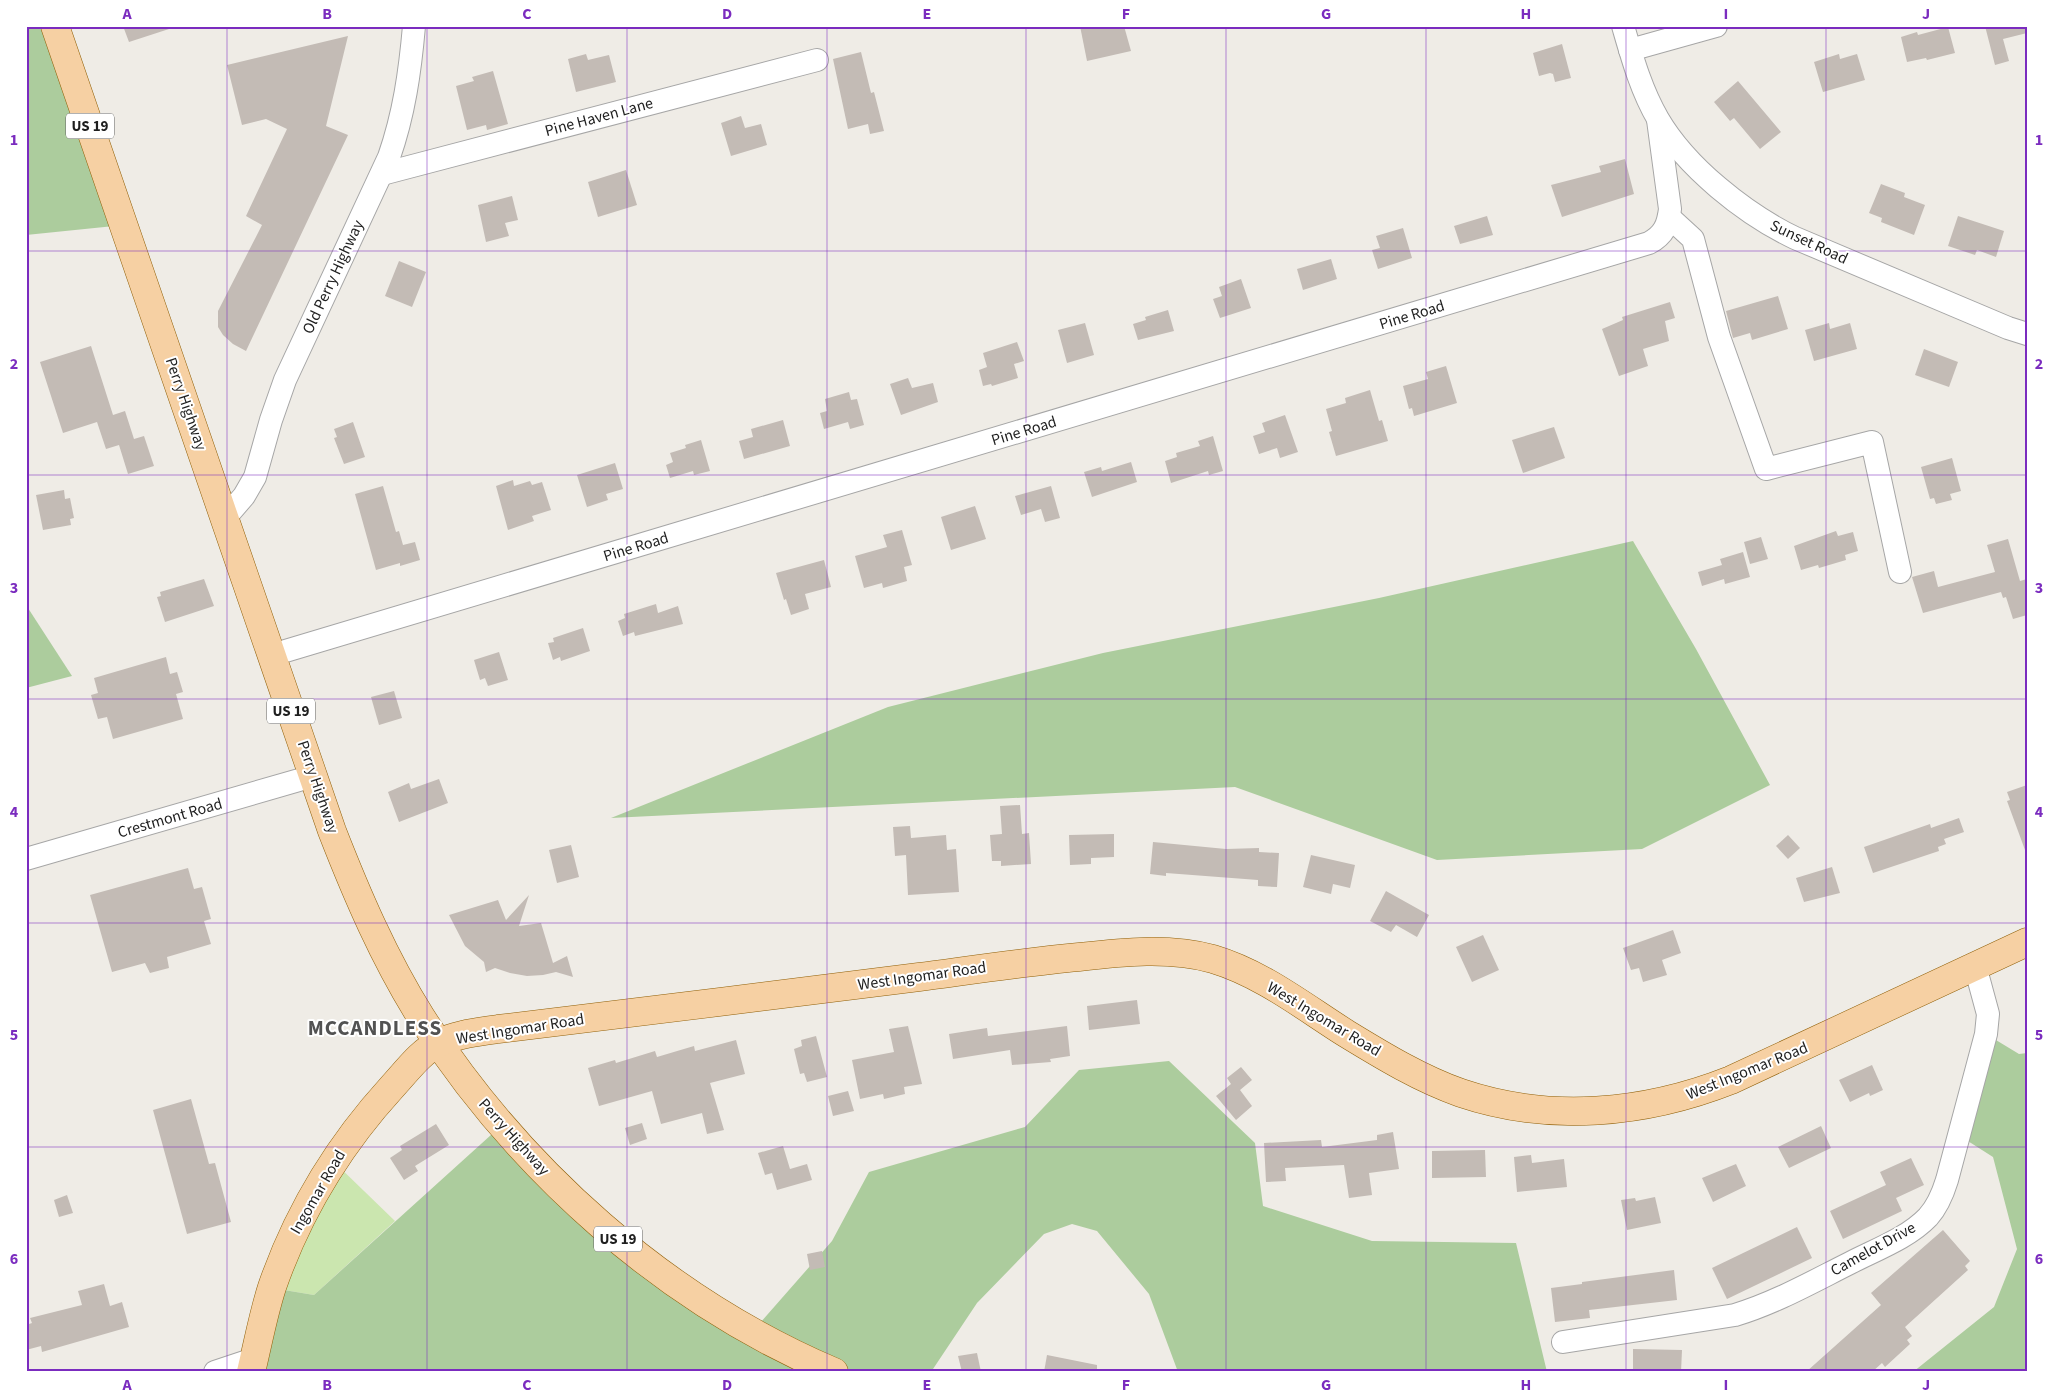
<svg xmlns="http://www.w3.org/2000/svg" width="2053" height="1398" viewBox="0 0 2053 1398" font-family="'Source Sans 3',sans-serif">
<style>
.grass{fill:#cbe6af}
.forest{fill:#accc9d}
.building{fill:#c3bbb5}
.lines{fill:none;stroke-linecap:round;stroke-linejoin:round}
.minor-casing{stroke:#a6a6a6;stroke-width:24}
.major-casing{stroke:#906009;stroke-width:29}
.minor{stroke:#fff;stroke-width:22}
.major{stroke:#f6d0a3;stroke-width:28}
.grid{fill:none;stroke:#7b2cbf;stroke-width:1;stroke-opacity:0.55}
.labels{text-anchor:middle;dominant-baseline:central;stroke-width:4;stroke-linejoin:round;paint-order:stroke}
.shield{fill:#fff;stroke:#626262;stroke-width:1}
.shield-label{font-size:15px;font-weight:bold;fill:#1f1f1f}
.street-label{font-size:16px;fill:#1f1f1f;stroke:#fff}
.district-label{font-size:21px;font-weight:bold;letter-spacing:1px;fill:#525252;stroke:#fff}
.neatline{fill:none;stroke:#7b2cbf;stroke-width:2}
.grid-label{font-size:16px;text-anchor:middle;font-weight:bold;fill:#7b2cbf}
</style>
<rect width="100%" height="100%" fill="#efece6"/>
<polygon class="grass" points="333,1161 395,1221 314,1295 272,1288"/>
<g class="forest">
<polygon points="26,26 55,26 124,225 26,235"/>
<polygon points="1633,541 1696,649 1770,785 1642,849 1437,860 1235,787 611,818 888,707 1103,653 1379,598"/>
<polygon points="26,605 72,676 26,688"/>
<polygon points="1986,1034 2019,1054 2027,1053 2027,1372 1913,1372 1994,1307 2017,1249 1993,1157 1960,1136"/>
<polygon points="1169,1061 1255,1143 1263,1206 1372,1241 1516,1243 1547,1372 1178,1372 1149,1294 1097,1231 1072,1224 1044,1234 977,1303 931,1372 251,1372 272,1288 314,1295 502,1125 527,1153 753,1331 832,1241 869,1172 1025,1127 1079,1070"/>
</g>
<g class="building">
<polygon points="123,26 169,26 169,29 129,42"/>
<polygon points="1080,26 1124,26 1131,51 1087,61"/>
<polygon points="1985,26 2027,26 2027,33 2003,39 2009,61 1995,65"/>
<polygon points="1948,27 1955,53 1927,60 1926,58 1907,62 1901,37 1917,32 1918,35"/>
<polygon points="348,36 326,126 348,135 246,351 233,344 223,335 218,327 218,311 262,225 246,216 287,129 266,119 242,125 227,65"/>
<polygon points="1562,44 1571,78 1555,82 1553,74 1550,73 1539,76 1533,53"/>
<polygon points="861,52 871,93 874,92 884,131 870,134 868,124 848,129 833,59"/>
<polygon points="586,54 588,60 609,55 616,82 576,92 568,59"/>
<polygon points="1839,54 1840,59 1857,54 1865,80 1823,92 1814,62"/>
<polygon points="493,71 508,124 487,130 486,125 467,130 456,86 474,81 472,77"/>
<polygon points="1738,81 1781,132 1760,149 1734,118 1730,121 1714,102"/>
<polygon points="741,116 745,128 761,124 767,145 731,156 721,123"/>
<polygon points="1625,159 1634,194 1562,217 1551,185 1601,172 1599,166"/>
<polygon points="626,170 637,205 598,217 588,182"/>
<polygon points="1881,184 1905,193 1904,197 1925,205 1914,235 1881,222 1882,218 1869,213"/>
<polygon points="512,196 518,220 505,223 509,236 486,242 478,205"/>
<polygon points="1487,216 1493,235 1460,244 1454,226"/>
<polygon points="1958,216 2004,231 1996,257 1977,250 1975,255 1948,246"/>
<polygon points="1403,228 1412,258 1378,269 1372,250 1380,248 1376,236"/>
<polygon points="1331,259 1337,279 1303,290 1297,269"/>
<polygon points="399,261 426,272 412,307 385,296"/>
<polygon points="1241,279 1251,308 1220,318 1213,299 1222,296 1219,287"/>
<polygon points="1778,296 1788,329 1752,340 1750,333 1733,338 1726,311"/>
<polygon points="1670,302 1675,318 1665,321 1669,341 1643,349 1648,366 1619,376 1602,329 1623,320 1622,317"/>
<polygon points="1168,310 1174,331 1138,340 1133,324 1146,320 1145,317"/>
<polygon points="1085,323 1094,355 1067,363 1058,330"/>
<polygon points="1829,323 1830,329 1850,323 1857,349 1814,361 1805,330"/>
<polygon points="1017,342 1024,361 1014,364 1018,378 992,386 991,384 983,386 979,370 987,367 983,353"/>
<polygon points="91,346 113,415 125,411 134,439 144,436 154,466 128,474 119,445 106,449 97,422 63,433 40,362"/>
<polygon points="1924,349 1958,362 1949,387 1915,375"/>
<polygon points="1446,366 1457,403 1414,416 1412,408 1409,409 1403,386 1428,379 1426,372"/>
<polygon points="908,378 912,388 933,383 938,402 901,415 890,384"/>
<polygon points="1370,390 1379,421 1382,420 1388,441 1336,456 1329,432 1332,431 1326,409 1346,403 1345,398"/>
<polygon points="849,392 851,400 857,399 864,425 850,429 848,422 824,429 820,413 827,411 825,399"/>
<polygon points="1285,415 1298,452 1280,458 1277,448 1259,454 1253,436 1265,432 1262,423"/>
<polygon points="783,420 790,446 744,459 739,441 753,437 751,429"/>
<polygon points="353,422 365,457 344,464 334,438 337,437 334,429"/>
<polygon points="1554,427 1565,458 1523,473 1512,440"/>
<polygon points="1213,436 1223,471 1209,475 1208,471 1171,483 1165,461 1177,457 1176,453 1200,446 1198,441"/>
<polygon points="701,440 710,471 694,475 693,471 670,478 666,465 673,462 670,453 686,448 685,445"/>
<polygon points="1952,458 1961,491 1950,494 1952,500 1936,504 1934,498 1930,499 1921,467"/>
<polygon points="1131,462 1137,482 1092,497 1084,472 1101,467 1102,471"/>
<polygon points="615,463 623,489 606,494 608,500 587,507 577,475"/>
<polygon points="513,480 514,486 530,481 532,485 542,482 551,510 532,516 534,521 508,530 496,486"/>
<polygon points="383,486 396,532 399,531 403,545 415,542 420,560 400,566 400,563 376,570 355,494"/>
<polygon points="1051,486 1060,518 1045,522 1041,509 1021,515 1015,496"/>
<polygon points="64,490 65,499 70,498 74,518 70,519 71,525 43,530 36,495"/>
<polygon points="975,506 986,539 951,550 941,517"/>
<polygon points="902,530 912,565 904,567 907,581 883,588 882,583 864,588 855,556 887,547 883,535"/>
<polygon points="1836,531 1838,536 1853,532 1858,551 1845,555 1846,560 1819,568 1818,565 1801,570 1794,546"/>
<polygon points="1761,537 1768,559 1750,564 1744,542"/>
<polygon points="2008,539 2020,581 2027,579 2027,615 2013,619 2006,597 2003,598 2001,592 1923,613 1912,577 1934,571 1938,587 1995,572 1987,545"/>
<polygon points="1743,552 1750,577 1725,584 1724,579 1702,586 1698,572 1722,565 1720,559"/>
<polygon points="824,560 831,587 805,594 809,609 791,615 786,599 784,600 776,573"/>
<polygon points="204,579 214,606 165,622 157,597 161,596 160,592"/>
<polygon points="656,604 658,613 678,606 683,624 635,636 634,632 623,636 618,621 625,618 624,614"/>
<polygon points="583,628 590,651 561,661 560,657 553,660 548,643 554,642 553,638"/>
<polygon points="499,652 508,680 488,686 485,678 480,680 474,660"/>
<polygon points="166,657 170,674 177,672 183,692 176,694 183,719 113,739 107,717 98,719 91,695 98,693 94,678"/>
<polygon points="394,691 402,718 379,725 371,697"/>
<polygon points="439,779 448,803 399,822 388,792 409,783 411,789"/>
<polygon points="2027,785 2027,849 2025,850 2007,801 2010,800 2007,792"/>
<polygon points="1020,805 1022,834 1029,833 1031,864 1001,866 1001,861 992,861 990,835 1002,834 1000,806"/>
<polygon points="1959,818 1964,832 1944,839 1946,844 1938,847 1939,851 1873,873 1864,847 1930,824 1931,828"/>
<polygon points="910,826 911,838 946,835 947,850 956,849 959,892 908,895 906,855 895,856 893,827"/>
<polygon points="1114,834 1114,857 1091,858 1091,864 1070,865 1069,835"/>
<polygon points="1788,835 1800,848 1788,859 1776,846"/>
<polygon points="1153,842 1226,849 1259,848 1259,852 1279,853 1277,887 1258,886 1258,880 1166,873 1166,876 1150,874"/>
<polygon points="571,845 579,877 557,883 549,850"/>
<polygon points="1311,855 1355,865 1350,888 1333,884 1331,894 1303,887"/>
<polygon points="1832,867 1840,893 1804,902 1796,878"/>
<polygon points="188,868 194,889 202,887 211,919 204,921 211,944 167,957 169,968 150,973 145,963 112,972 90,895"/>
<polygon points="1386,891 1429,915 1417,937 1396,925 1391,932 1370,921"/>
<polygon points="529,895 519,926 541,923 553,963 567,956 573,977 556,972 543,975 527,976 510,973 495,968 486,972 484,962 465,946 449,915 498,900 506,920"/>
<polygon points="1673,930 1681,953 1662,960 1667,975 1643,982 1639,968 1631,970 1623,948"/>
<polygon points="1483,935 1499,970 1472,982 1456,947"/>
<polygon points="1137,1000 1140,1024 1089,1030 1087,1006"/>
<polygon points="908,1026 922,1084 904,1087 905,1094 884,1099 883,1094 860,1099 852,1060 894,1052 889,1029"/>
<polygon points="1067,1026 1070,1056 1050,1059 1051,1062 1012,1065 1010,1050 953,1059 949,1034 987,1028 988,1036"/>
<polygon points="816,1036 827,1077 807,1082 804,1073 800,1074 794,1049 802,1046 801,1040"/>
<polygon points="736,1040 745,1074 710,1083 724,1130 707,1134 702,1113 661,1124 652,1091 599,1106 588,1068 615,1060 616,1063 655,1051 657,1057 694,1046 695,1051"/>
<polygon points="1872,1065 1883,1090 1870,1096 1869,1093 1850,1102 1839,1080"/>
<polygon points="1241,1067 1252,1080 1240,1090 1252,1106 1236,1120 1216,1096 1231,1084 1227,1078"/>
<polygon points="848,1091 854,1111 833,1116 828,1096"/>
<polygon points="191,1099 209,1164 215,1163 231,1222 187,1234 153,1110"/>
<polygon points="642,1123 647,1139 630,1145 625,1128"/>
<polygon points="436,1124 449,1145 415,1166 418,1171 404,1180 390,1158 402,1150 400,1146"/>
<polygon points="1821,1126 1831,1148 1789,1168 1778,1147"/>
<polygon points="1393,1132 1399,1169 1369,1173 1372,1195 1349,1198 1344,1165 1285,1168 1286,1181 1266,1182 1264,1143 1321,1140 1322,1147 1377,1140 1377,1135"/>
<polygon points="783,1146 790,1169 807,1164 812,1180 777,1190 772,1173 765,1175 758,1153"/>
<polygon points="1485,1150 1486,1177 1432,1178 1432,1151"/>
<polygon points="1531,1155 1532,1163 1564,1159 1567,1187 1517,1192 1514,1157"/>
<polygon points="1911,1158 1924,1185 1896,1198 1902,1211 1843,1239 1830,1211 1886,1185 1880,1172"/>
<polygon points="1736,1164 1746,1186 1713,1202 1702,1178"/>
<polygon points="67,1195 73,1213 59,1217 54,1200"/>
<polygon points="1655,1197 1661,1223 1627,1230 1621,1200 1635,1198 1636,1201"/>
<polygon points="1797,1227 1812,1258 1727,1299 1712,1268"/>
<polygon points="1943,1230 1970,1261 1965,1266 1968,1270 1905,1327 1912,1336 1907,1340 1910,1344 1885,1367 1882,1363 1872,1372 1806,1372 1881,1305 1871,1293"/>
<polygon points="822,1251 825,1267 810,1270 807,1254"/>
<polygon points="1674,1270 1677,1300 1589,1310 1590,1318 1555,1322 1551,1288 1582,1284 1582,1282"/>
<polygon points="104,1284 110,1306 122,1302 129,1327 42,1352 41,1346 26,1350 26,1325 32,1323 30,1318 82,1305 78,1291"/>
<polygon points="1633,1349 1682,1350 1681,1372 1633,1372"/>
<polygon points="977,1353 981,1372 962,1372 958,1356"/>
<polygon points="1047,1355 1097,1365 1097,1372 1044,1372"/>
</g>
<g class="lines">
<g class="minor-casing">
<g id="minor">
<path d="M1623,26c9,31 18,64 35,93 28,48 87,95 137,119l213,90 19,6"/>
<polyline points="1630,50 1716,26"/>
<polyline points="382,174 817,60"/>
<polyline points="1669,217 1693,239 1719,337 1766,469 1872,442 1900,572"/>
<path d="M225,518l19,-22 11,-19 16,-57 14,-40 104,-223c15,-43 21,-85 25,-131"/>
<path d="M272,655l1377,-412c15,-8 19,-18 21,-34l-12,-89"/>
<polyline points="26,859 313,776"/>
<path d="M1563,1342l172,-27c40,-12 77,-33 115,-52 25,-13 58,-25 78,-46 10,-11 15,-24 19,-37l39,-146 2,-20 -13,-48"/>
<polyline points="215,1372 254,1359"/>
</g>
</g>
<g class="major-casing">
<g id="major">
<path d="M55,26l277,805c25,64 52,127 89,186 99,154 244,283 413,355"/>
<path d="M251,1372c7,-29 12,-57 21,-85 26,-75 67,-142 120,-200 14,-15 29,-36 47,-44 17,-9 40,-11 59,-14 140,-17 281,-34 421,-52 53,-7 106,-15 160,-20 44,-5 91,-10 134,2 50,15 91,48 134,75 36,22 74,45 114,59 89,30 184,21 270,-13l296,-138"/>
</g>
</g>
<use href="#minor" class="minor"/>
<use href="#major" class="major"/>
</g>
<path class="grid" d="M227,26v1346M427,26v1346M627,26v1346M827,26v1346M1026,26v1346M1226,26v1346M1426,26v1346M1626,26v1346M1826,26v1346M26,251h2001M26,475h2001M26,699h2001M26,923h2001M26,1147h2001"/>
<g class="labels">
<g class="shield">
<rect x="66" y="113.5" width="48" height="25" rx="4"/>
<rect x="267" y="698.5" width="48" height="25" rx="4"/>
<rect x="594" y="1226.5" width="48" height="25" rx="4"/>
</g>
<g class="shield-label">
<text x="90" y="126">US 19</text>
<text x="291" y="711">US 19</text>
<text x="618" y="1239">US 19</text>
</g>
<g class="street-label">
<text transform="translate(599 117) rotate(-15)">Pine Haven Lane</text>
<text transform="translate(1809 242) rotate(25)">Sunset Road</text>
<text transform="translate(333 277) rotate(-65)">Old Perry Highway</text>
<text transform="translate(1412 315) rotate(-17)">Pine Road</text>
<text transform="translate(186 404) rotate(71)">Perry Highway</text>
<text transform="translate(1024 431) rotate(-17)">Pine Road</text>
<text transform="translate(636 547) rotate(-17)">Pine Road</text>
<text transform="translate(318 787) rotate(71)">Perry Highway</text>
<text transform="translate(170 818) rotate(-16)">Crestmont Road</text>
<text transform="translate(922 976) rotate(-8)">West Ingomar Road</text>
<text transform="translate(1324 1019) rotate(31)">West Ingomar Road</text>
<text transform="translate(520 1029) rotate(-9)">West Ingomar Road</text>
<text transform="translate(1747 1071) rotate(-22)">West Ingomar Road</text>
<text transform="translate(514 1137) rotate(48)">Perry Highway</text>
<text transform="translate(318 1192) rotate(-60)">Ingomar Road</text>
<text transform="translate(1873 1249) rotate(-29)">Camelot Drive</text>
</g>
<g class="district-label">
<text x="375" y="1028">MCCANDLESS</text>
</g>
</g>
<rect width="2053" height="1398" fill="none" stroke="#ffffff" stroke-width="55"/>
<rect x="28" y="28" width="1998" height="1342" class="neatline"/>
<g class="grid-label">
<text x="127" y="19">A</text>
<text x="327" y="19">B</text>
<text x="527" y="19">C</text>
<text x="727" y="19">D</text>
<text x="927" y="19">E</text>
<text x="1126" y="19">F</text>
<text x="1326" y="19">G</text>
<text x="1526" y="19">H</text>
<text x="1726" y="19">I</text>
<text x="1926" y="19">J</text>
<text x="14" y="145">1</text>
<text x="2039" y="145">1</text>
<text x="14" y="369">2</text>
<text x="2039" y="369">2</text>
<text x="14" y="593">3</text>
<text x="2039" y="593">3</text>
<text x="14" y="817">4</text>
<text x="2039" y="817">4</text>
<text x="14" y="1040">5</text>
<text x="2039" y="1040">5</text>
<text x="14" y="1264">6</text>
<text x="2039" y="1264">6</text>
<text x="127" y="1390">A</text>
<text x="327" y="1390">B</text>
<text x="527" y="1390">C</text>
<text x="727" y="1390">D</text>
<text x="927" y="1390">E</text>
<text x="1126" y="1390">F</text>
<text x="1326" y="1390">G</text>
<text x="1526" y="1390">H</text>
<text x="1726" y="1390">I</text>
<text x="1926" y="1390">J</text>
</g>
</svg>
